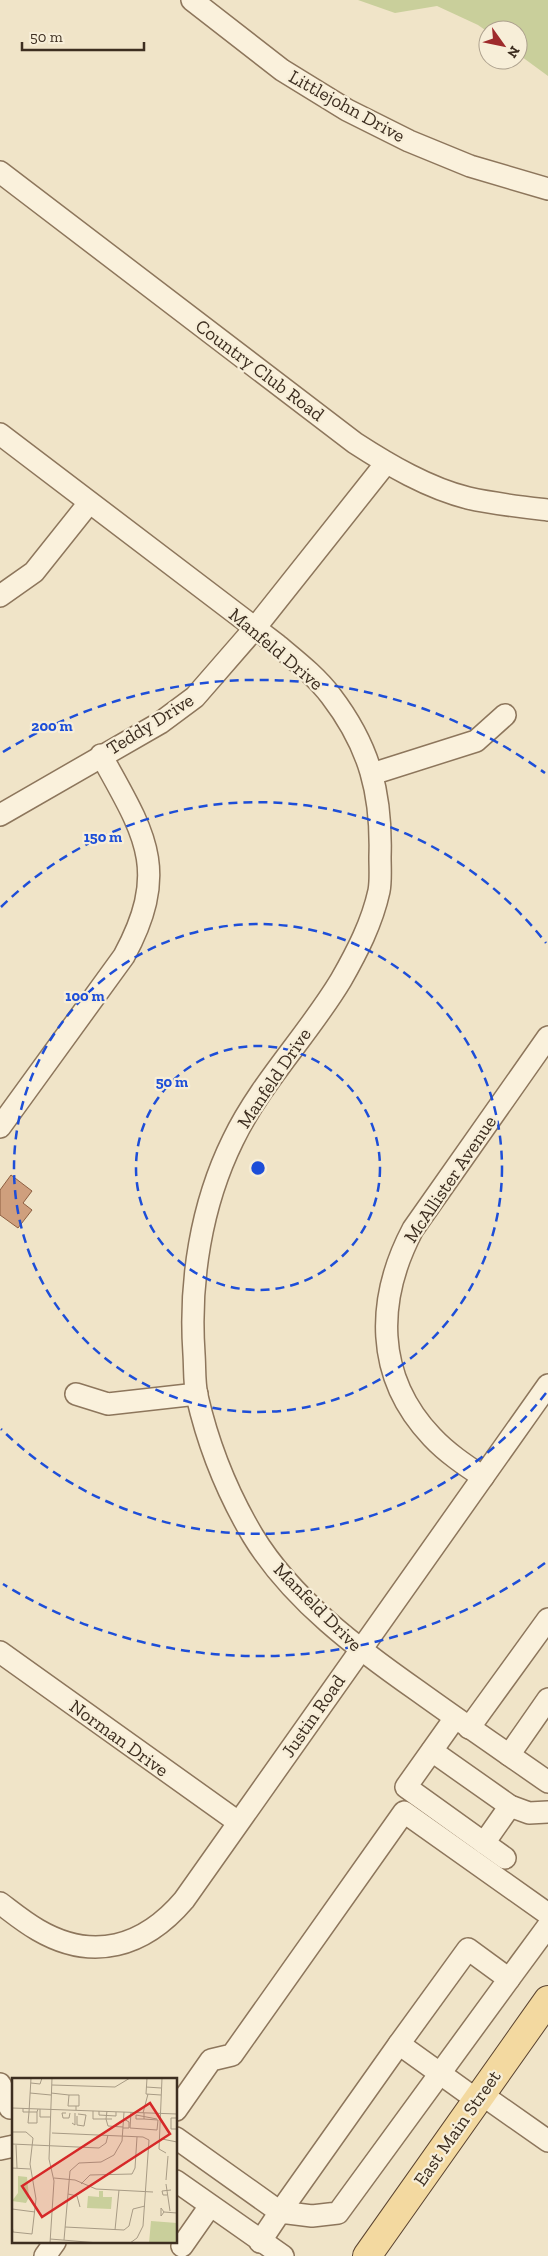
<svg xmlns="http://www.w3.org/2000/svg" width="548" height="2256" viewBox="0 0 548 2256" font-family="'Zilla Slab',serif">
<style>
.green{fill:#c9cf9b}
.building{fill:#cf9f7d;stroke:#8d5f41}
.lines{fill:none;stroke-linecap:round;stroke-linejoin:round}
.minor-casing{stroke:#8d765c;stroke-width:24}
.major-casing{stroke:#5b4430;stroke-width:30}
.minor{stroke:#faf1dc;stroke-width:21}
.major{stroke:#f3d9a0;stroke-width:28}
.ring{fill:none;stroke:#1d4ed8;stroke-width:2.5;stroke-dasharray:9 6}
.labels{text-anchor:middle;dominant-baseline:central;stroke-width:4.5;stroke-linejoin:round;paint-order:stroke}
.street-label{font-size:19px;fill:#3d2e20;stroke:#f7eed8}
.inset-road{fill:none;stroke:#a89b85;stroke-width:1}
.view{fill:#d62828;fill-opacity:0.15;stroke:#d62828;stroke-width:2.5}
.inset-edge{fill:none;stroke:#3d2e20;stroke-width:2.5}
.centre{fill:#1d4ed8;stroke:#f7eed8;stroke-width:2.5}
.ring-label{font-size:15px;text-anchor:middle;font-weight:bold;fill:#1d4ed8;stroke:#f7eed8;stroke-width:4.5;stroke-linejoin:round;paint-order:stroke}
</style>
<rect width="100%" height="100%" fill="#f0e4c8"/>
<polygon class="green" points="358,0 548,0 548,76 518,54 518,30 488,30 488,32 478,25 437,6 395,13"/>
<polygon class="building" points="11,1175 32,1191 23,1203 32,1210 18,1228 0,1215 0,1190"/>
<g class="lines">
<g class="minor-casing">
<g id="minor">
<polyline points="192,0 282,70 347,110 409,141 470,166 548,189"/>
<path d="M0,172l355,271c34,22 73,45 113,55 26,6 54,9 80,12"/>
<path d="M0,434l276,210c19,16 40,32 55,52 39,51 51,98 49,161 0,11 1,24 -1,34 -7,32 -22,61 -38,89 -33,55 -80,102 -108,160 -32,65 -44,142 -39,214 1,14 0,29 3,42 11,48 31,98 56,140 39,64 105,113 165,155 43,31 87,61 130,91"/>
<polyline points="0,596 34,572 89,503"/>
<polyline points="372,774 476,741 505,715"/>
<polyline points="0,815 160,723 195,697 255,628 386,463"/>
<path d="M0,1127l124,-171c47,-87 20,-123 -23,-201"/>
<polyline points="76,1394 108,1404 197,1394"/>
<path d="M483,1477c-18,-12 -36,-24 -51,-40 -58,-61 -56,-138 -19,-208l135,-192"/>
<polyline points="0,1652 238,1822"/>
<polyline points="455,1718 406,1787 484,1843 510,1806"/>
<polyline points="469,1728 548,1619"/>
<polyline points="432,1751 510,1806 529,1813 548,1812"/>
<polyline points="509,1755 548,1699"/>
<polyline points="484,1843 505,1858"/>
<path d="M0,1903c12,9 24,19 38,27 55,32 106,17 146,-30l364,-515"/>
<polyline points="509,1979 548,1926"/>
<polyline points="0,2084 10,2108"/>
<polyline points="481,2094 548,2141"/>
<polyline points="176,2110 211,2060 232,2055 404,1812 548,1914"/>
<polyline points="176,2138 280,2212 399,2044 477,2100"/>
<polyline points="0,2149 14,2146"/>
<polyline points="176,2181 283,2256"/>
<polyline points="260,2242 280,2212 312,2216 338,2213 509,1979 468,1949 399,2044"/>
<polyline points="182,2246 210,2206"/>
<polyline points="45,2256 55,2242"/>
</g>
</g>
<g class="major-casing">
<polyline id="major" points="367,2256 548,2000"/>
</g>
<use href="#minor" class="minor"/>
<use href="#major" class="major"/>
</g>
<g class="ring">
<circle cx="258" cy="1168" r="122"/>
<circle cx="258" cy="1168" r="244"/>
<path d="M546 1393A366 366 0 0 1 1 1429M1 907A366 366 0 0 1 546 943"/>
<path d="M545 1563A488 488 0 0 1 3 1584M3 752A488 488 0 0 1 545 773"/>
</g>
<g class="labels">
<g class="street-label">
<text transform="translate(347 106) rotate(29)">Littlejohn Drive</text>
<text transform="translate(260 370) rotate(37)">Country Club Road</text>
<text transform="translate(276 649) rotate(40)">Manfeld Drive</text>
<text transform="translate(150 724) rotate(-32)">Teddy Drive</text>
<text transform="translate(274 1078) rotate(-56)">Manfeld Drive</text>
<text transform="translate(450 1179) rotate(-56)">McAllister Avenue</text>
<text transform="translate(318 1607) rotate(45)">Manfeld Drive</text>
<text transform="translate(313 1716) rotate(-55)">Justin Road</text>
<text transform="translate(119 1738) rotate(36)">Norman Drive</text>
<text transform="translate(457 2128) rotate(-55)">East Main Street</text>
</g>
</g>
<g transform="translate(12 2078)">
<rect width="165" height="165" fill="#f0e4c8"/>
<path d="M6,98l9,1 2,20 -3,6 -14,-2 6,-8zM87,113h4v6h9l-1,12 -24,-1 1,-12 11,1zM139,143l26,2v20h-28z" fill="#c9cf9b"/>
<path class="inset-road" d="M19,0l-2,34h8l1,-3M135,0l-1,16 15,1M150,0l-3,71 7,4M19,5l9,1 2,-6M40,7l63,2 15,-9M134,9l15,1M18,15l21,2M39,15l18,2 -1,11h8v4M57,17h10v11h-3M0,30l165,6M11,30v4h6l-1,11h9v-11M28,31v8h10M81,33v8h13l1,-8M87,33v4l17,1v-4M119,34l-1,16 27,2 1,-10 -14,-1v-6M54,35h-4l1,5h6l1,-5M131,35l5,-19M65,38v9l7,1 2,-11 -8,-1M165,40h-6v11h6M100,41h-6l2,7 15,1M132,41h-8v-4l21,4M60,45l3,2v-12M111,50h6v-6l-5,-3M0,54h14l7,6 -3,26 6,35 -4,35 -19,-2 -1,-7M40,55l91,4 6,3 -6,86 -6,12 -7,5M150,61l15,3M0,66l87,4 7,-5 2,-8M4,67l1,23M0,90l18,1M42,100l21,2 21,9 57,3M154,102l2,-24M69,106l9,-9 42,-1 3,-6 2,-31M154,106l4,27M56,116l9,2 3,11M155,117h-4l-1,-4 9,-1M0,131l23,3M152,134l-3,-4v8l3,-4 13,1M53,149l59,3 5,-4 4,-17 12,-3M103,152l4,-40M38,161l49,4M52,162l6,-69 9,-8 22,-1 13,-7 8,-14 2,-29M38,165l4,-62 -5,-22 3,-81"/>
<path class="view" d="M138,25l20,31 -128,83 -20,-31z"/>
<rect width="165" height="165" class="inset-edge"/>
</g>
<circle cx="258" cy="1168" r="8" class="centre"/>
<g class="ring-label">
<text x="52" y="731">200 m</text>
<text x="103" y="842">150 m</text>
<text x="85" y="1001">100 m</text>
<text x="172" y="1087">50 m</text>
</g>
<g transform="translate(503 45) rotate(123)"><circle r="24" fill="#f7eed8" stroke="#ada18e"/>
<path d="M0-4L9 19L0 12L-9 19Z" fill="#9e2a2b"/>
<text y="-8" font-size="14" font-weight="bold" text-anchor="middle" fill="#3d2e20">N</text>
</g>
<path d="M22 42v8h122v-8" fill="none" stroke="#3d2e20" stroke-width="2.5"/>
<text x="30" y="42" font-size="15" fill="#3d2e20" stroke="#f7eed8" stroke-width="4" paint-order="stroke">50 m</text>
</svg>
